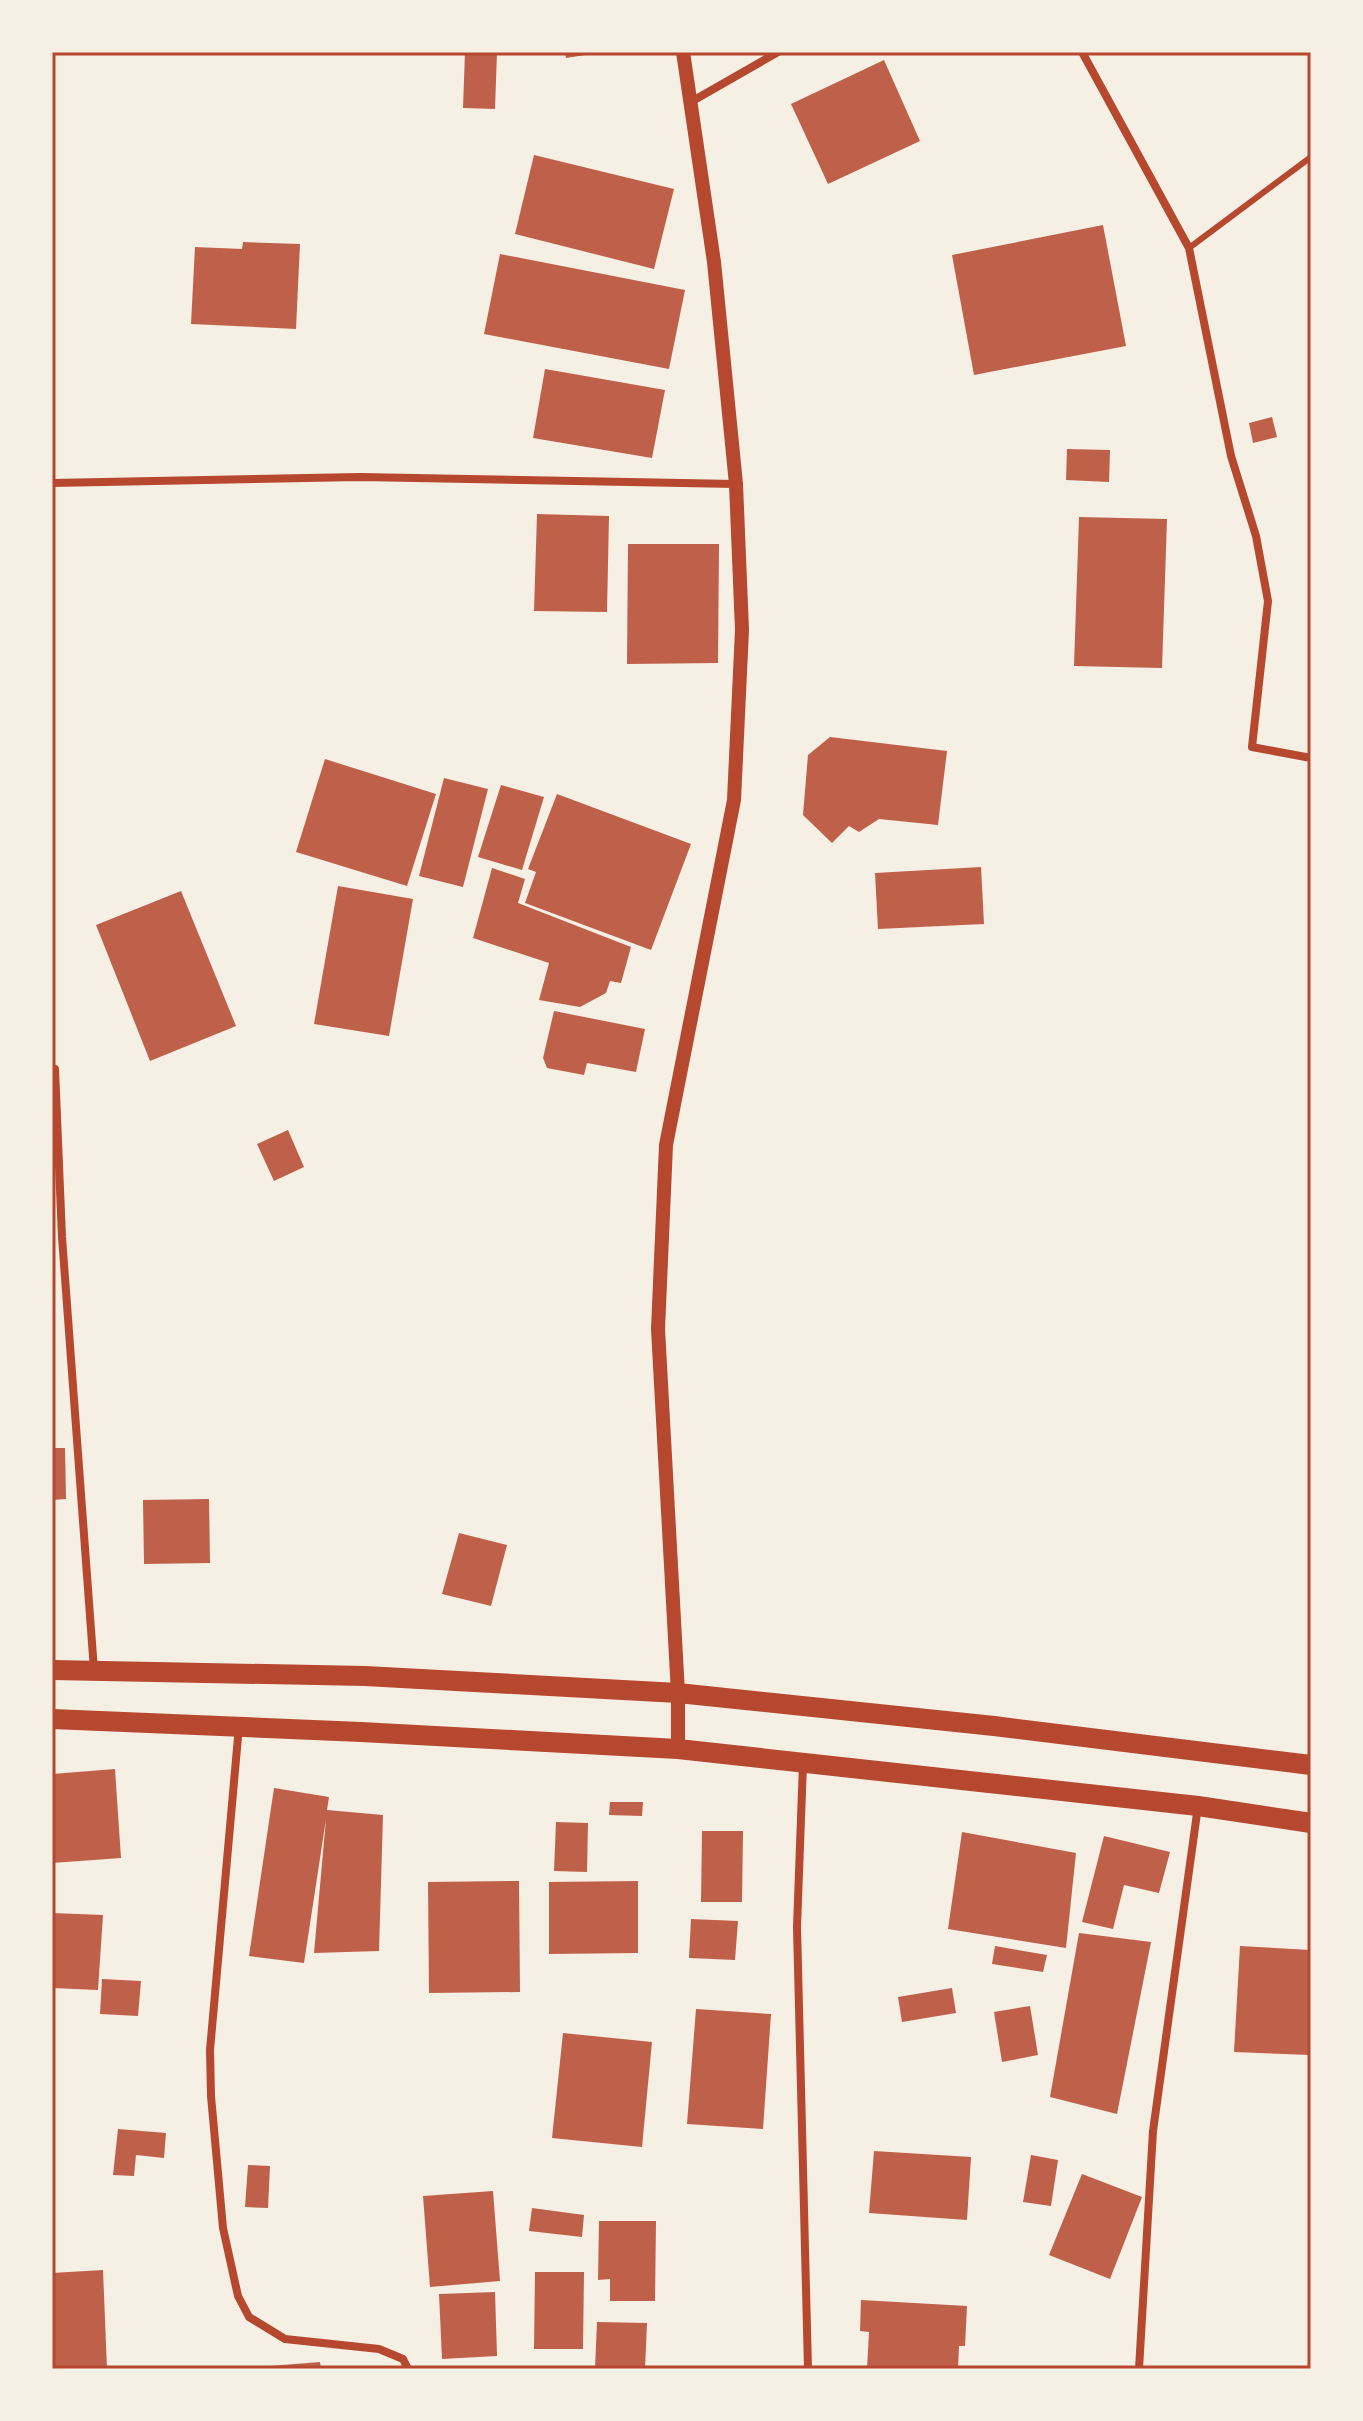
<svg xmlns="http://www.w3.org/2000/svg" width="1363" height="2421" viewBox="0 0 1363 2421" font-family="'Source Serif 4',serif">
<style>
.building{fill:#bf614a}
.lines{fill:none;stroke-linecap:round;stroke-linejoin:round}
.service{stroke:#b5482f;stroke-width:6}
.minor{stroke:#b5482f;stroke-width:8}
.tertiary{stroke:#b5482f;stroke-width:14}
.primary{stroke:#b5482f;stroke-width:20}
.neatline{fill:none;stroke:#b5482f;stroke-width:3}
</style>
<rect width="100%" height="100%" fill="#f6efe4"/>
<g class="building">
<polygon points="465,52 497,52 495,109 463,108"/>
<polygon points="565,52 592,52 592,54 566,58"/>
<polygon points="884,60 920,141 828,184 791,104"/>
<polygon points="534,155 674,189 654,269 515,234"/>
<polygon points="1103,225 1126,346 974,375 952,255"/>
<polygon points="243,242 300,244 296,329 191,324 195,247 242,249"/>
<polygon points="500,254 685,290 669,369 484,334"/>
<polygon points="545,369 665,390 652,458 533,438"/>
<polygon points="1272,417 1277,437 1253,443 1249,423"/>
<polygon points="1067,449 1110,450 1109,482 1066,480"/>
<polygon points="537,514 609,516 607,612 534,611"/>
<polygon points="1079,517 1167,519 1162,668 1074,666"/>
<polygon points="628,544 719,544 718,663 627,664"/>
<polygon points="830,737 947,751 938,825 879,819 859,832 849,826 832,843 803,815 808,755"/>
<polygon points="325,759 436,794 407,886 296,852"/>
<polygon points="444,778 488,789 463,887 419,876"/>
<polygon points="501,785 544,797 522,870 478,857"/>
<polygon points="557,794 691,844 651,950 525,903 536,872 528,869"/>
<polygon points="981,867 984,924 878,929 875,873"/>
<polygon points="492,868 525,879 518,903 631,947 621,983 610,981 606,993 580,1007 539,1000 549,963 473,938"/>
<polygon points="338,886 413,899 389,1036 314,1024"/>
<polygon points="181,891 236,1026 150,1061 96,925"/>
<polygon points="554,1011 645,1029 636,1072 587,1063 584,1075 547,1068 543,1058"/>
<polygon points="288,1130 304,1167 274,1181 257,1144"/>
<polygon points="52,1448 65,1448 66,1499 52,1500"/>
<polygon points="209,1499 210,1563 144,1564 143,1500"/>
<polygon points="459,1533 507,1545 491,1606 442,1594"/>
<polygon points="115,1769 121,1858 52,1863 52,1774"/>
<polygon points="274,1788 329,1797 327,1810 383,1815 379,1951 314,1953 326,1819 304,1963 249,1956"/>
<polygon points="610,1802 643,1802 642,1816 609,1815"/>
<polygon points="556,1822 588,1823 587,1872 554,1871"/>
<polygon points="702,1831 743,1831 742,1902 701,1902"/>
<polygon points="962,1832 1076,1853 1066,1948 948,1929"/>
<polygon points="1104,1836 1170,1852 1159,1893 1124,1885 1113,1929 1082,1922"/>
<polygon points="519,1881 520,1992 429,1993 428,1882"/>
<polygon points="638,1881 638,1953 549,1954 549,1882"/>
<polygon points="52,1913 103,1915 98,1990 52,1988"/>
<polygon points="691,1919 738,1921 735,1960 689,1958"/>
<polygon points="1079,1933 1151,1942 1117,2114 1050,2097"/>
<polygon points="995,1946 1047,1955 1043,1972 992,1964"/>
<polygon points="1240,1946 1311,1950 1311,2055 1234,2052"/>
<polygon points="102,1979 141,1981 138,2016 100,2014"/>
<polygon points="952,1988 956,2013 902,2022 898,1997"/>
<polygon points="1030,2006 1038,2055 1002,2062 994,2012"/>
<polygon points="696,2009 771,2014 763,2129 687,2124"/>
<polygon points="563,2033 652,2042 642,2147 552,2138"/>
<polygon points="118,2129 166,2133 164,2158 136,2155 134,2176 113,2175"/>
<polygon points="874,2151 971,2157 967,2220 869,2213"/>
<polygon points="1031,2155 1058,2160 1051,2206 1023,2202"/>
<polygon points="248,2165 270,2166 268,2208 245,2207"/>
<polygon points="1082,2174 1142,2197 1110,2279 1049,2255"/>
<polygon points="493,2191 500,2281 430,2287 423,2196"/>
<polygon points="532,2208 584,2215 582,2237 529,2231"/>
<polygon points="599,2221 656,2221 655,2301 610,2301 610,2279 598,2280"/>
<polygon points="103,2270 107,2369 52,2369 52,2273"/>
<polygon points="535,2272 584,2272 583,2349 534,2349"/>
<polygon points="495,2292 497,2356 442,2359 439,2294"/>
<polygon points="861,2300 967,2306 965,2346 959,2346 958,2369 867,2369 869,2332 860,2331"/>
<polygon points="597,2322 647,2323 645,2369 595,2369"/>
<polygon points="320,2362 321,2369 258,2369 257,2367"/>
</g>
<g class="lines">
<polyline class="service" points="1189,248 1311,157"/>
<g class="minor">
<polyline points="1082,52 1189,248 1231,456 1256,536 1268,601 1252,747 1311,758"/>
<polyline points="689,103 778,52"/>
<polyline points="52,483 360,477 736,484"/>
<polyline points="55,1069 62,1237 94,1670"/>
<polyline points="239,1726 210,2050 211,2096 223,2228 238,2296 249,2317 285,2339 379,2349 403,2359 408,2369"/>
<polyline points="803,1764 797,1927 808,2369"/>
<polyline points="1139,2369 1153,2131 1198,1806"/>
</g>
<polyline class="tertiary" points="678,1749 678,1693 658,1329 666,1145 734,800 742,630 736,484 714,262 683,52"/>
<g class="primary">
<polyline points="52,1670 365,1676 678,1693 994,1726 1311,1765"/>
<polyline points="52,1719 361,1732 678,1749 1198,1806 1311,1823"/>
</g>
</g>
<rect width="1363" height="2421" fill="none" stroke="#f6efe4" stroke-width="108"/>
<rect x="54" y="54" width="1255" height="2313" class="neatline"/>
</svg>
